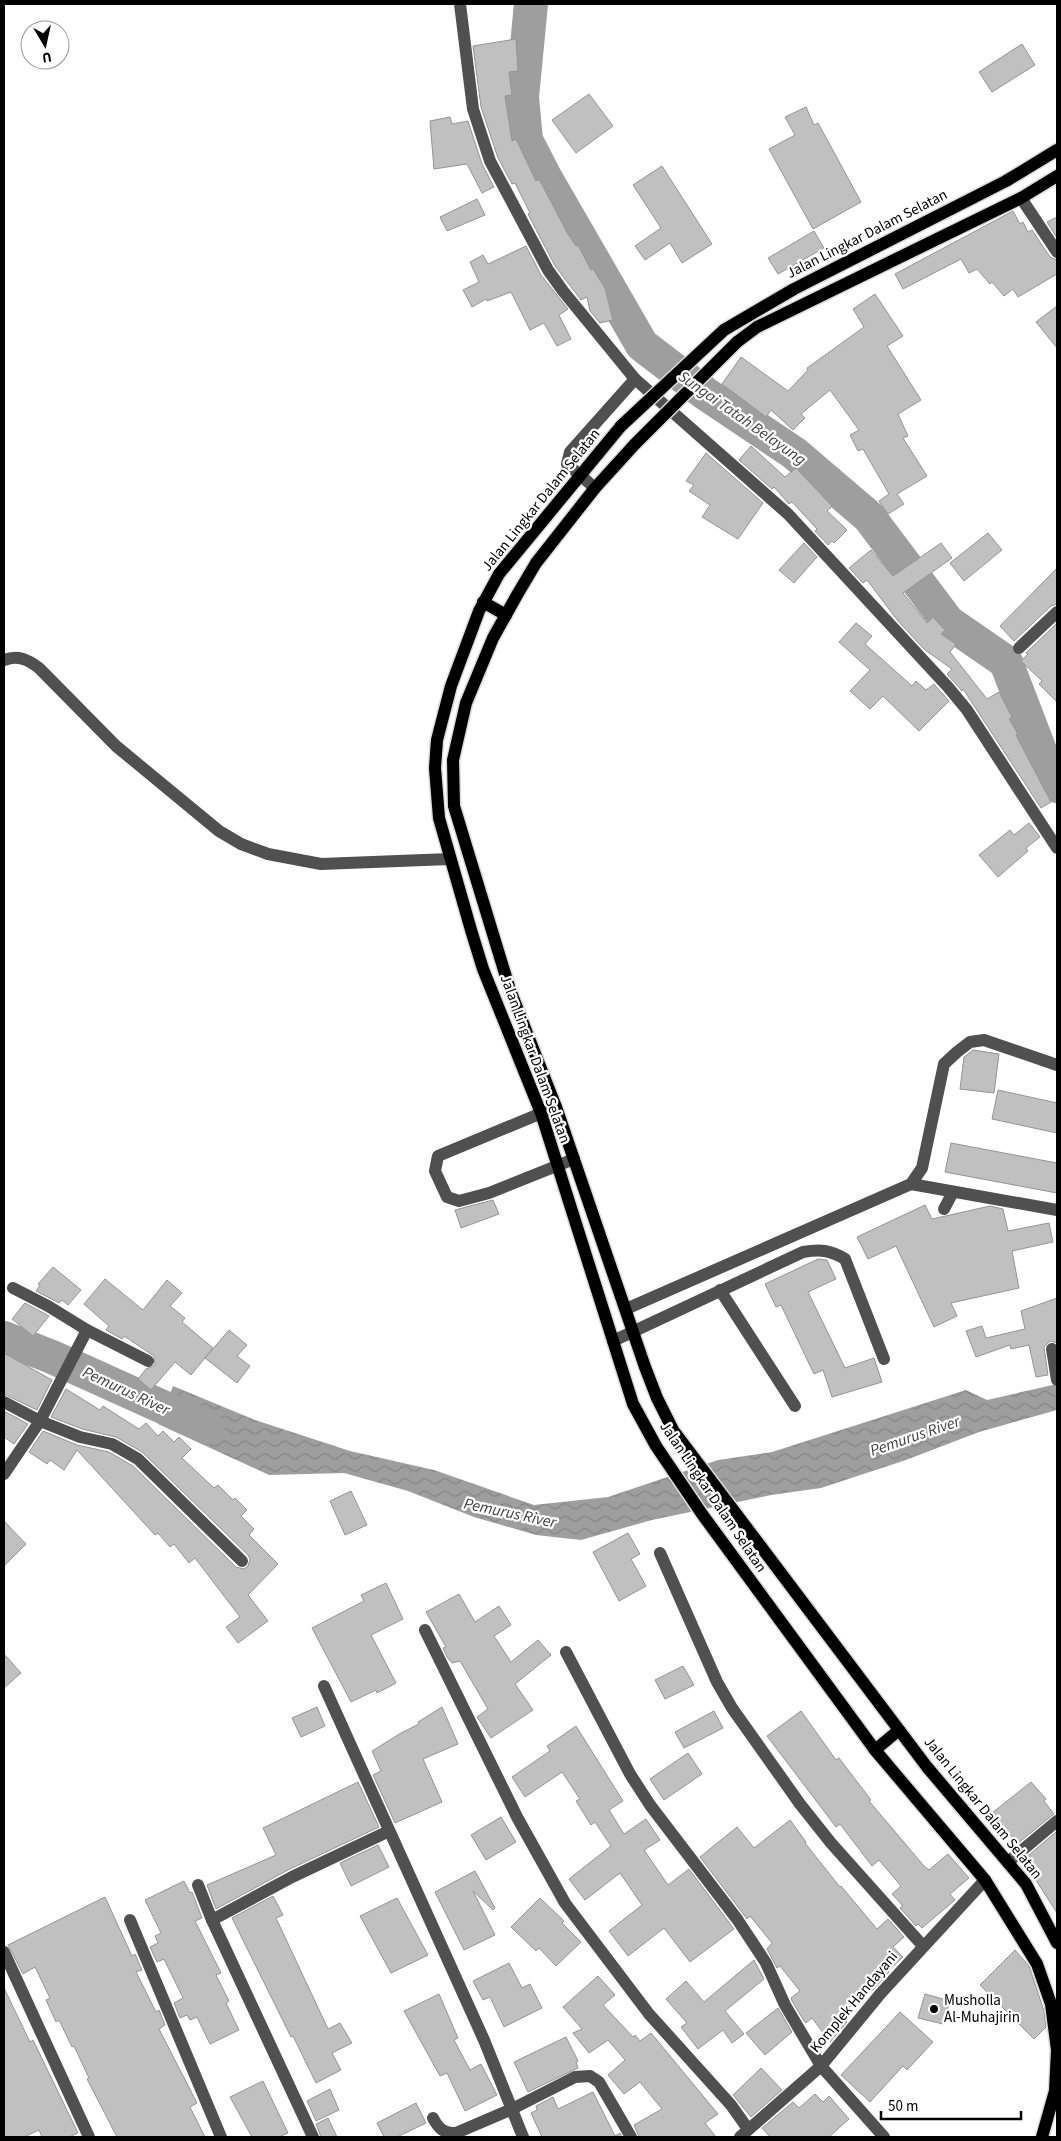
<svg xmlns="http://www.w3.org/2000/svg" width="1061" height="2141" viewBox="0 0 1061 2141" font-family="'Source Sans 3',sans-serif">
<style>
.water{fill:url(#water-waves)}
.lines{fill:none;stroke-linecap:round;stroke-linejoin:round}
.river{stroke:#9e9e9e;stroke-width:34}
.building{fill:#c0c0c0;stroke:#949494}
.major-casing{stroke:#dbdbdb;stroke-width:15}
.minor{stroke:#505050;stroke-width:12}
.major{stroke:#000;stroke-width:12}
.major-bridge-casing{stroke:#dbdbdb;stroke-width:15;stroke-linecap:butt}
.major-bridge{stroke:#000;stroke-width:12}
.poi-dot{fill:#000;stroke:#fff;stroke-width:2}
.labels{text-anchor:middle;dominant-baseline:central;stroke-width:4.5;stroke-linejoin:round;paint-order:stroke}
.street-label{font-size:15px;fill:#000;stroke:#fff}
.poi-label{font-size:15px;fill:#000;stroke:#fff;text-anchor:start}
.water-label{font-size:16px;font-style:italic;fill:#3f3f3f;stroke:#fff}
</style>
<defs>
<pattern id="water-waves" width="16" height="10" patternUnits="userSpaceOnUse" patternTransform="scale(1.25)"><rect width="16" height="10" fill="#9e9e9e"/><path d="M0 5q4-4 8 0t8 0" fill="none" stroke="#868686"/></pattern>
</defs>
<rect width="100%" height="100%" fill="#fff"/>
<polygon class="water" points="1057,1384 1057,1410 979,1432 906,1460 821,1488 771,1495 652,1520 581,1540 536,1535 474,1517 408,1491 344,1473 269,1475 158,1424 173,1386 255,1420 350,1451 434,1470 534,1505 608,1497 718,1460 772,1452 966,1390 987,1400"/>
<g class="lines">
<g class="river">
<polyline points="531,4 522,97 526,140 545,177 642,345 706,394 794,453 869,517 948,622 1006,662 1047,769 1057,786"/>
<polyline points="4,1338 52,1357 207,1427"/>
</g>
</g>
<g class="building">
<polygon points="516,39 518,71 509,72 512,95 505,96 512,141 516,139 536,181 539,179 568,234 576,246 578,245 591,270 593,269 605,288 613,320 600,323 590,311 587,297 581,300 555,266 528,214 530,213 515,183 512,184 498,158 481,107 473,46"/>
<polygon points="1022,44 1035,65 992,92 979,72"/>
<polygon points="589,94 613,126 576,153 552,120"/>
<polygon points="806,107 814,125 818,123 861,202 813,229 769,149 795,135 785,117"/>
<polygon points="450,117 452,124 468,121 482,164 494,187 482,193 467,164 434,169 430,121"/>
<polygon points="662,166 712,244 682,263 670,243 645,260 635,246 661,228 633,185"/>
<polygon points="477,199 485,215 447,231 440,217"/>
<polygon points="1013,211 1020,224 1023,222 1028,232 1032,230 1050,257 1057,260 1057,274 1018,297 1013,289 1004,296 992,282 990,284 977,269 969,273 961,259 903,289 895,274"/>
<polygon points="1057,217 1057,238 1047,222"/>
<polygon points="814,231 824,248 778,274 768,258"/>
<polygon points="526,246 541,275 568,309 559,315 571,339 557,346 544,323 530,330 511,292 487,301 486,299 472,307 463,290 479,282 470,262 483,255 488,264"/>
<polygon points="875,294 903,336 887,346 921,400 898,414 908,436 903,438 927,476 897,494 904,504 888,514 879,501 889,494 863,449 858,451 850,435 859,430 830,390 801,414 805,418 793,430 771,410 766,417 722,384 741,357 788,391 808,370 807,368 864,327 853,309"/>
<polygon points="1057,306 1057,348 1036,322"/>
<polygon points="751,446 785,477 796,468 832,506 827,511 847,530 834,543 832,541 828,545 815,531 817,529 792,502 789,504 774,487 772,489 739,460"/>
<polygon points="706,453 763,503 738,539 702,517 710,505 689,491 694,485 686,481"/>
<polygon points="988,533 1002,550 964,581 950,563"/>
<polygon points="804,543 817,557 794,583 779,570"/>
<polygon points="941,543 952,558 903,593 927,623 933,617 945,630 941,634 956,644 950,652 987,699 999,692 1012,717 1009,719 1018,734 1016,735 1051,802 1041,808 963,689 962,691 947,674 952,669 925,650 898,621 867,580 863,583 849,568 871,550 893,576"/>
<polygon points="1057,568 1057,604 1051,606 1014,641 1000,626"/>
<polygon points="856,623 872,636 865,644 912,686 916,681 926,690 934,684 949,701 919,731 883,696 870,709 850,691 870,670 839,642"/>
<polygon points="1057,623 1057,702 1039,684 1042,681 1021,661 1028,654 1026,653"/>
<polygon points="1029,823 1040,837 1026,848 1028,851 998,877 979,855 1010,830 1014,835"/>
<polygon points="973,1050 999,1054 994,1093 960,1089 964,1057"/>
<polygon points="998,1090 1057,1103 1057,1133 992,1119"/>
<polygon points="951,1143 1057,1163 1057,1193 945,1172"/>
<polygon points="493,1200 499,1214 461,1228 455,1210"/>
<polygon points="925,1205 932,1219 990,1206 1003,1209 1008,1231 1049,1223 1053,1242 1012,1251 1019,1288 951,1303 957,1316 934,1327 896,1246 868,1259 857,1237"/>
<polygon points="818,1259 827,1260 836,1279 808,1292 845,1368 874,1358 882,1382 832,1397 823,1370 814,1374 781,1305 776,1307 765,1284"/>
<polygon points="53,1267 81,1290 68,1305 62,1300 59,1303 36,1291 40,1285 38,1284"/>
<polygon points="105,1279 143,1310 167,1280 182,1293 170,1306 185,1318 182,1322 213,1348 191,1375 175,1362 151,1390 138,1379 146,1369 155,1365 154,1356 124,1336 122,1339 106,1330 109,1326 84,1304"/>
<polygon points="1057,1298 1057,1343 1050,1341 1044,1347 1048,1375 1036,1377 1029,1345 1011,1349 1010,1345 976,1357 966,1331 982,1326 986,1338 1025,1329 1021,1311"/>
<polygon points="25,1303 49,1316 33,1336 12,1319"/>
<polygon points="229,1330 247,1345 237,1356 250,1366 237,1383 205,1358"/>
<polygon points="4,1353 52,1380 37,1410 4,1394"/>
<polygon points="66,1389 100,1410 103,1406 139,1429 146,1423 158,1436 163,1431 174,1442 179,1437 191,1449 182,1458 214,1488 218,1485 233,1500 235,1498 247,1510 241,1516 254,1529 249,1535 278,1564 248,1595 268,1621 238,1643 226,1627 240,1617 195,1558 189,1563 174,1544 170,1547 158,1533 155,1535 77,1450 64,1470 50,1460 47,1464 29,1452 43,1431 77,1445 109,1452 133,1466 236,1567 244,1569 248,1566 250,1559 248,1555 142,1452 116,1437 82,1429 51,1417"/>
<polygon points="4,1411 28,1424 14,1444 4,1437"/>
<polygon points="351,1491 367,1525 345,1535 330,1501"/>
<polygon points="4,1521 26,1544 4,1566"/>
<polygon points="628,1533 640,1554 631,1559 646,1586 619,1601 593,1552"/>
<polygon points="386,1583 403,1619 371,1635 396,1683 377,1693 376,1690 351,1702 312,1628 364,1601 361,1595"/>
<polygon points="459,1594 475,1622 499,1606 511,1625 494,1636 511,1662 538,1640 551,1655 515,1684 533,1710 491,1738 477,1717 488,1709 460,1661 452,1663 447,1657 443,1648 446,1647 426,1612"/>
<polygon points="4,1654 21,1673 4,1688"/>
<polygon points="683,1666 694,1685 665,1699 655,1680"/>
<polygon points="317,1707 325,1726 301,1737 292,1718"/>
<polygon points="442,1707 458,1744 423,1759 442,1802 395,1823 373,1775 381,1771 372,1751 401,1733 419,1724 418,1722"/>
<polygon points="714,1711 723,1728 684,1748 675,1732"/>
<polygon points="801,1711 836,1760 839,1758 871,1800 869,1801 924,1866 929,1870 948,1854 969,1878 950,1894 955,1900 922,1928 918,1924 916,1926 900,1908 903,1906 892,1894 901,1886 879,1860 872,1866 840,1824 836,1827 767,1736"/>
<polygon points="576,1726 623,1801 609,1810 624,1834 646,1819 660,1840 644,1850 668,1885 689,1869 734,1929 690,1962 664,1928 628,1956 609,1931 642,1905 620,1873 585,1900 569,1879 611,1846 595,1822 591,1825 576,1801 580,1799 562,1772 525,1797 512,1777 550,1751 547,1746"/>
<polygon points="688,1753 702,1774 664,1800 650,1779"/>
<polygon points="358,1782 379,1827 288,1870 216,1909 207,1885 276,1855 263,1828"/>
<polygon points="1031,1782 1046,1799 1044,1801 1054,1814 1017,1844 992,1813"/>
<polygon points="501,1817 516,1842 486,1860 471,1835"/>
<polygon points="790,1820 806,1842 805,1843 840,1887 841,1886 877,1929 888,1919 904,1937 893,1947 903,1957 888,1971 889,1972 873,1990 840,2014 847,2022 830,2042 812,2018 806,2023 804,2021 792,2001 791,1998 800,1991 780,1966 777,1968 767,1949 772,1943 750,1916 747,1919 700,1857 737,1827 754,1848"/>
<polygon points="1057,1831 1057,1913 1023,1860"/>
<polygon points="378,1845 389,1867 351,1886 340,1863"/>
<polygon points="475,1871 495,1908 493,1910 473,1891 495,1935 464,1950 435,1892"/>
<polygon points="184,1881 190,1893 192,1892 202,1918 195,1921 221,1973 216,1975 229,2001 226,2003 239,2030 210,2044 197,2017 190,2020 187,2015 180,2018 174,2003 183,1998 164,1959 157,1962 150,1947 158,1943 155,1936 161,1933 145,1900"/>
<polygon points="273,1896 283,1915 276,1918 328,2029 340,2023 352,2043 332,2053 341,2070 316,2083 293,2036 291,2037 232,1918"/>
<polygon points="105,1897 132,1956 135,1954 142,1970 136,1972 156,2012 159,2010 165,2025 159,2029 197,2103 190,2107 205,2137 117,2137 87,2079 89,2078 74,2046 72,2047 59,2020 56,2022 46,2000 50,1998 35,1967 23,1974 8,1945"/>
<polygon points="397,1898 428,1955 391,1973 360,1916"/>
<polygon points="540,1898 564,1921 562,1923 581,1942 556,1966 539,1948 536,1951 511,1927"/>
<polygon points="1015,1950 1029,1966 1044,2011 1046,2027 1034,2039 980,1985"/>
<polygon points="754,1960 764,1979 725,2011 744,2034 732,2043 723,2030 698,2049 681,2027 687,2023 666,1999 686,1981 704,2002"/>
<polygon points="509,1963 522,1988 530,1984 542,2008 504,2027 490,1997 483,2000 473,1981"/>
<polygon points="598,1976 615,1995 603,2005 633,2037 635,2035 640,2041 651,2033 718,2114 705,2123 716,2137 639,2137 634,2125 662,2109 640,2082 624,2094 608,2075 625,2060 608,2040 589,2053 573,2033 582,2029 563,2007"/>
<polygon points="4,1988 30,2042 33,2040 78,2133 69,2137 42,2137 39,2130 24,2137 4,2137"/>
<polygon points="439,1994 458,2038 454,2040 470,2070 481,2064 497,2095 465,2111 447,2073 440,2076 404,2011"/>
<polygon points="925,1994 950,2001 943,2024 918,2018"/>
<polygon points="778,2008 792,2032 765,2055 746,2033"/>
<polygon points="900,2012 933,2042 907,2070 903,2066 870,2102 841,2075"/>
<polygon points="566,2037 578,2061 576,2062 578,2068 528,2092 514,2062"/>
<polygon points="761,2068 782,2090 751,2117 733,2095"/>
<polygon points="263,2081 288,2133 279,2137 252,2137 230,2097"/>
<polygon points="330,2089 339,2110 316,2121 307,2101"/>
<polygon points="593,2092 615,2136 620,2133 622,2137 542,2137 531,2113 537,2110 536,2106 553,2097 558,2109"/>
<polygon points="815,2094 823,2102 829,2096 849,2119 829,2137 770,2137 762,2128 793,2102 799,2108"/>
<polygon points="416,2103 426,2123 397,2137 384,2137 377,2123"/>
<polygon points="328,2118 337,2137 321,2137 316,2124"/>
</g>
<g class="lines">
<g class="major-casing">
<g id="major">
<polyline points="724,330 794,289 1006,181 1057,150"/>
<polyline points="737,342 757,327 1021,198 1057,176"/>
<polyline points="621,426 499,574 479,611 451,686 437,740 435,768 439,818 471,930 483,969 541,1113 633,1404 656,1446 702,1514 875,1750 985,1880 1037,1964 1051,2004 1057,2050 1055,2091 1042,2137"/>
<polyline points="635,444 595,488 536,563 517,595 493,638 466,703 453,760 454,806 510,990 556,1107 645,1367 657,1398 673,1430 927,1767 1026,1884 1057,1943"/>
<polyline points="483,602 506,615"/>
<polyline points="875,1750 899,1730"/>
</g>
</g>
<g class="minor">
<polyline points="460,4 473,109 490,161 548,270 563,291 635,379 788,514 948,687 967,710 1057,848"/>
<polyline points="1021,198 1057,252"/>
<polyline points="595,488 567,464 570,452 635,379"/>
<polyline points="1019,648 1057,612"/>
<path d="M4,660c14,-5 23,-1 35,8l77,78 103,85 22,13 27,10 53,10 129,-5"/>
<polyline points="556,1107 438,1156 435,1171 447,1197 459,1201 489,1193 574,1159"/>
<polyline points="911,1184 1057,1210"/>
<polyline points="944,1209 953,1192"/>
<polyline points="13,1288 48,1306 87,1330"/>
<polyline points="720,1290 795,1406"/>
<polyline points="626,1309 911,1184 922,1168 944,1064 957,1052 970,1042 984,1040 1057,1065"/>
<path d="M613,1341l190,-89c17,-3 27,-2 42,7l39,100"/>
<polyline points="1052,1349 1057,1380"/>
<polyline points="4,1402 40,1421 87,1330 148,1361"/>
<polyline points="4,1474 40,1421 80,1437 112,1444 138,1459 242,1561"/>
<polyline points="660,1553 717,1682 732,1708 800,1804 831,1843 923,1946"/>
<polyline points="425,1630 517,1817 565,1903 649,2014 731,2105 748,2129"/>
<polyline points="566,1652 630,1774 650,1805 737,1919 766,1963 785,2005 821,2066 884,2137"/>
<polyline points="324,1686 484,2040 523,2137"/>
<polyline points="1008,1862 1057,1821"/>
<polyline points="198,1885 212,1920 313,2137"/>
<polyline points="130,1920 221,2137"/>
<polyline points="212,1920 292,1877 389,1831"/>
<polyline points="4,1952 89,2137"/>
<path d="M433,2118c6,11 10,15 23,15l56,-24 63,-32 15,-1 9,6 32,55"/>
<polyline points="740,2137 821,2066 881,1993 985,1880"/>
</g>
<use href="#major" class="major"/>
<g class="major-bridge-casing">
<g id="major-bridge">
<polyline points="621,426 724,330"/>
<polyline points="635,444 737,342"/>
</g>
</g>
<use href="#major-bridge" class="major-bridge"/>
</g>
<circle class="poi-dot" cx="934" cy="2009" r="5"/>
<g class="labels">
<g class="street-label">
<text transform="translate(867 234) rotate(-27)">Jalan Lingkar Dalam Selatan</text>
<text transform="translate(541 500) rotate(-51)">Jalan Lingkar Dalam Selatan</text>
<text transform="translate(535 1059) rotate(70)">Jalan Lingkar Dalam Selatan</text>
<text transform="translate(713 1497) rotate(56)">Jalan Lingkar Dalam Selatan</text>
<text transform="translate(983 1808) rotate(51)">Jalan Lingkar Dalam Selatan</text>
<text transform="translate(854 2002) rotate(-50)">Komplek Handayani</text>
</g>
<g class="poi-label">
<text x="944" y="2000">Musholla<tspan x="944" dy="17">Al-Muhajirin</tspan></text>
</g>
<g class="water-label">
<text transform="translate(742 418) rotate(35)">Sungai Tatah Belayung</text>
<text transform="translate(126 1391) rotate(25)">Pemurus River</text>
<text transform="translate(915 1436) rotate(-19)">Pemurus River</text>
<text transform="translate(510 1513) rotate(12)">Pemurus River</text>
</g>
</g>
<rect width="1061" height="2141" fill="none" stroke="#000000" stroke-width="10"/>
<g transform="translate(45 45) rotate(171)"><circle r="24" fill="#ffffff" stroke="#999999"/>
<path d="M0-4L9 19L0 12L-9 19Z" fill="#000000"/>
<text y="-8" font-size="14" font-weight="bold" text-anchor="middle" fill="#000000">U</text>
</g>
<path d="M881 2111v8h140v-8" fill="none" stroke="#000000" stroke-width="2.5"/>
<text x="888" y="2111" font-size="15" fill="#000000" stroke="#ffffff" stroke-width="4" paint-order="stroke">50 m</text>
</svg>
